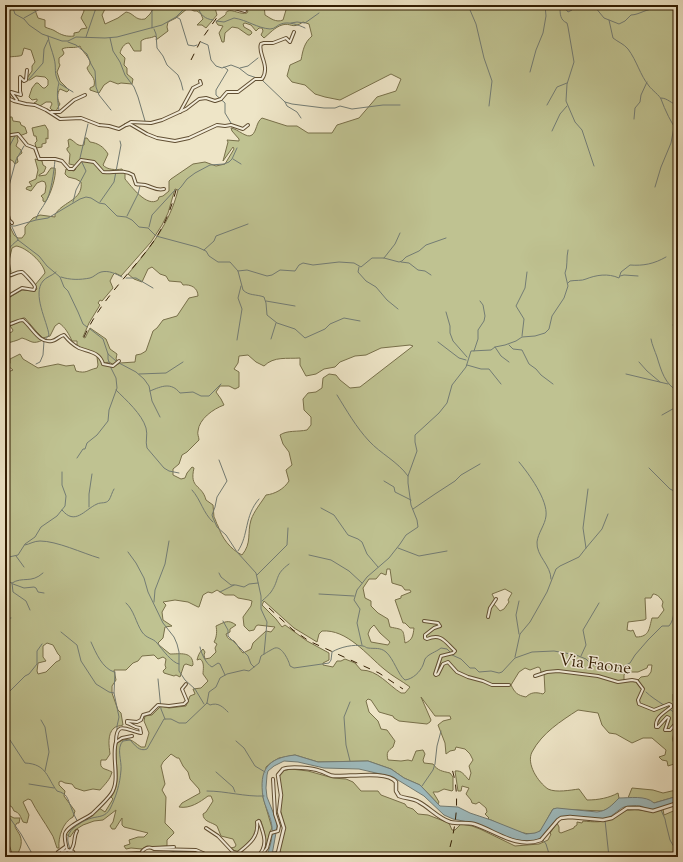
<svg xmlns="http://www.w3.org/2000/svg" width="683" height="862" viewBox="0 0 683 862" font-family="'Sorts Mill Goudy',serif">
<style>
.green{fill:#bfc291;stroke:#78704a;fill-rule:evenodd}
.water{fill:#9ebcc0;stroke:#737c74}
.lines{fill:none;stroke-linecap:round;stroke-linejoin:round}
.stream{stroke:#737c74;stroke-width:1}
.minor-casing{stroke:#614f33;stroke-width:4}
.tertiary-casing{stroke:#614f33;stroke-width:4.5}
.minor{stroke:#f4eedb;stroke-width:2}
.tertiary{stroke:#f4eedb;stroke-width:2.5}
.rail{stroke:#321d02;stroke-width:1;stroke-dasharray:7 7;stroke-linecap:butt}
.minor-bridge-casing{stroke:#614f33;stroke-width:4;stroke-linecap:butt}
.minor-bridge{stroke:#f4eedb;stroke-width:2}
.labels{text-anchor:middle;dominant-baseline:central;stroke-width:3;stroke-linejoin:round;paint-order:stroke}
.street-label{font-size:17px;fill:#321d02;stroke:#f4eedb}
</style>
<rect width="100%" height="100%" fill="#eee5c7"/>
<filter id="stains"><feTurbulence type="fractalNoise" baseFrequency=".005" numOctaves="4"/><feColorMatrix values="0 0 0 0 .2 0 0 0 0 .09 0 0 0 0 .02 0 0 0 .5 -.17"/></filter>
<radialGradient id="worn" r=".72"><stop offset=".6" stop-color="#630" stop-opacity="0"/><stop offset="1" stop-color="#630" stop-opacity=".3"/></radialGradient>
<g class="green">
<path d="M5,5h24l-3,4 9,1 3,8 7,2v7c4,2 7,2 10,4 6,4 12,6 19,5v-3l5,-1 2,-3 6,-1 -6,-10 3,-7 -1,-6h23l-1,4 -3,6 3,9 13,-6 8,-6c8,1 9,9 19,7l5,-5 3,-5 8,-3 8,-1h48l-2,3 2,7 -11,13 -4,-3h-5l6,-6 -2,-5 -4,-3h-3l-6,-3 -12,10 -8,4 -1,5 1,4 -12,9 1,-2 -2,-2c-5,3 -9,1 -14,5v10h-7l-5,-8c-5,0 -8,6 -9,10l5,5 -1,7 3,3v6l6,5 -1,5 -11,-1 -3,1 -8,-3 -6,4 -5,8 -9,-3v-2l4,-2c2,-9 -4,-10 -7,-18 1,-2 3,-3 3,-5 1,-4 -9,-13 -10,-17 -6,3 -12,0 -18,3l2,4 -1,2 -4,3v5l1,2 -3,7 3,9 9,9 -2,2 -7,-3c-3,4 -3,11 0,15l-4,7 -4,-1 -2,-2 2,-4 -1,-2h-5l-6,4 -6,-3 3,-2v-2l-5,1 -3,-3 3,-9 4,-5h2l5,5h2l3,-3v-5l-3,-3 -9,-1 -6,4h-2l-1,-2 5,-7v-5l3,-4 -4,-12 -7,-2c-1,2 -1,5 -2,7 -2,2 -13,1 -17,3z"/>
<path d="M240,5h24l1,10c5,3 11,8 18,5l3,-10 4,-5 31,1 4,-1h353v687l-5,2v7l5,-1v65l-3,1 -1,-2 -6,2 -1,-5 -5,-1 -3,-3 6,-2 1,-5 -14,-12h-9l-11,5 -16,-9 -7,-1 -7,-8 -4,-12 -20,-3c-17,11 -36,23 -46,42 -6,12 6,30 16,37 8,4 23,1 31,0l8,11c11,0 22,-2 31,-7l1,5 -10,10 -6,3 -50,-2c-4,6 -9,18 -13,22 -11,9 -38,-6 -49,-11h-4l2,-2 -4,-4 2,-2 -1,-4 -7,-6 -3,2 -4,-1 -1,-3 -5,-6 3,-6 -7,-2 -1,5h-3l-3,-20c7,-1 9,4 14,9l2,-7 -2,-7 4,-6 -3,-6 -5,-5 -9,-2 -1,3 -5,1 -4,3 -1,-11 -7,-18 5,-4 8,-2 -1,-3h-15l-14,-19 10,23 -1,2 -3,2 -28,-3 -5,-3 -1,-2 -14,-4 -8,-12 -3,-1 -2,2 3,11 9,9 3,8 6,1 8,11 -2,6c-5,4 -7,5 -5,13l13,1 7,-1 4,1 4,-10 7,-1 2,4 -2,6 1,3 9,1c5,7 9,7 17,9l3,4v13l-1,1 -8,-2 -6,3h-5l6,10 -1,2 -18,-19 -16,-7 -13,-9 -23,-8 -50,1 -23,-7 -16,3 -7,4 -6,5 -3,30 9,31c-5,8 -3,18 -10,25 7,-11 2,-21 -1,-32l-3,-2 -3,16 -10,11 -7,6 -3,-1 -4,-3 4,-1 1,-2 -3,-6 -12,-3 -4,-10c-5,-4 -14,-4 -14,-12l3,-2 7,-11 -2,-5h-3c-8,6 -18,13 -29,11l3,-4 18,-10 -1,-4 -9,-10 -2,-7 -5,-6 -4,-8h-2l-6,-4 -8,8 -2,4 4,18 -3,6 4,7 -1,26 8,8 1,2 -7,7v6l-15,1 -5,-1 -5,3 -11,-1 -5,1 -2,-3 6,-2 -1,-4 9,-3h6l4,-4 -24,-6 -2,-2v-7l-7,11h-3l-2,-3 3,-4 3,-12 -13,10 -9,1 -11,4 -8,5 -5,7 -4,-3 4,-4 22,-15 7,-7 6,4 8,-13 -2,-2c12,-15 2,-38 6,-54 12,-7 14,-3 24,4h4l4,-14 -5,-12 1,-5 7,-1 9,-9 8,2 17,-2 4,-10 5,-2 -2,-5 8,-1 7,-7 -5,-7c0,-4 2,-12 -3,-15l-3,1c1,-4 2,-7 5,-10l1,-1 2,3 -1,3 1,4 5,-1 6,-6 -1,-4 2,-4 -3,-2c3,-5 3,-12 2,-16 9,-4 12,-7 20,-1l-6,4v3l-4,2c2,6 4,5 8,7 3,3 6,9 9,12l8,-4 2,-6 13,-12 5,1 4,-5 -17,-2 -2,1 -2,4 -5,1 -5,-5 -1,-9 8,-11 1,-5 -3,-1 -11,-2 -4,-3h-9l-8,-5 -5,3 -4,-1 -5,3 -4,12h-1l-10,-5 -13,-2 -12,2 3,3 -4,7 1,8 9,6 -7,1 -2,11 -5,5 1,2 11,9c10,0 23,-3 23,11l-1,1 -6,-2 -2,1 -4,12 -4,-2 -2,1 -10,-3 -1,-2 3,-3 -1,-3 1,-6 -3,-2 -5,2 -4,-4 -12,1 -4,5 -5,2 -7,7h-12l2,10 -4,6v7l6,17 3,3 2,12c-3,1 -7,1 -9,3 -7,6 -5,18 -4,26l-4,6h-5c-2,10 4,8 11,12 -2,8 -7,12 -12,18l-7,-1 -9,2 -9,-3 -3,-4 -7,-1 -4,-2 -2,1v3l6,6 -1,5 11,15 -2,6c-10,5 -15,20 -14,31h-2c-2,-5 -3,-11 -6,-15 -7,-12 -14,-21 -20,-33l-3,-1 -5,3 6,13 -2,8 -4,-1c-3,-6 -3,-9 -9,-11l-2,-4 -7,-4v-426l3,-5 5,-2 -5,-4 2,-3v-4l10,-5 3,5 15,9 20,-4 8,2 8,-1 2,6c11,3 11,-1 21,-3l1,-3 -1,-8 3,2 2,4 11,4 7,-4 15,-1 1,-7 5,-1 5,-3 7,-20 4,-3 6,-8 14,-4 12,-18 9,-2c0,-8 -7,-12 -15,-11l-2,-3 -12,-1 -3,-5 -6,-2 -8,-7 -4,2 -6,13 -8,-3 -6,-5c22,-26 42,-51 50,-84l-3,-1 -7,24 -6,12 -11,17 -30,34 -6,-3 -2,2 -3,6 3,7 -11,13 -2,-1 -2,3 2,2 -11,18 -6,14 2,1 5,-10 16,11 4,10 7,5 -1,5 2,3 -4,3 -5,-3 -4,1 -8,-9 -18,-7 -2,-2v-4h-5c-3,-7 -7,-14 -13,-18l-4,3 -5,10 -7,2 -7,-7 -11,-13h-2l-11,6h-5v-10h-2v-14l17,-10 13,1 2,-2 -2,-4 10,-12c-1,-10 -19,-26 -29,-27l-4,2 -3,13 2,11 -6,1v-29h2l3,-8 -2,-4 -3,-1v-18l2,3 1,7 6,12 4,3h4l3,-4v-7l8,-9 7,-3 15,2v-3c2,-2 4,-5 7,-7 9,-7 21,-11 19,-25l-5,-3 -8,-2 -3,-3 1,-5 8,2 2,-2 -2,-4 -5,-1 1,-10 -3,-4v-2l2,-1 -1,-7 2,-1c6,3 7,8 14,6l1,-7h2l3,4c8,1 14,5 18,12l-5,11c4,5 13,5 19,4l3,5v5c6,7 22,29 33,21l1,-3 4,-1 6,-5v-10l2,-2 22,-15 12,-2 11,4 9,-2 9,-15 -1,-2 -10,14 5,-19 -1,-2 12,1v-2l-7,-8 -1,-3c7,1 16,11 21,7 5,-4 4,-13 10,-17l25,8h10l11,7h24l5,-8 22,-7 18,-21 19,-6 5,-12 -10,-5 -51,26 -15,-3 -10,-3 -10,-9 -13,-3 -5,-6 3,-11 11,-5c2,-10 3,-17 11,-24l-3,-12 -6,-2c-11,8 -12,0 -21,3 -7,2 -13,9 -18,13l-3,-3 2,-4 -1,-3h-3l-3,3 -5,-6 -6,-2 -2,1 1,3 7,4 1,2 -2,2h-2l-10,-7 -6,-1 -7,6 -1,9h-2l-3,-9 4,-7 -5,-1 -2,-3c3,-3 5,-4 8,-6 4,-3 0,-3 4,-5 4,-2 13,4 19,2l1,-2zM410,345l3,1 -53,41 -10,1 -10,-8 -4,-5 -7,-1 -6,4 -1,10 -6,4 -8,1 -5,6 1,11 7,7v8l-4,5c-9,2 -20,0 -27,5l3,9 6,8 3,13 -6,5 3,11c-5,8 -14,13 -23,14 -5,8 -12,16 -15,25 -4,13 1,23 -9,35 -12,-6 -20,-17 -24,-29 -2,-3 -2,-6 -4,-9l-1,-12 -7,-5c-4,-16 -17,-11 -12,-32l-2,-1 -5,6 -2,5 -4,1 -8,-4v-6l6,-5 3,-9 5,-3 12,-12c0,-3 -2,-6 -1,-9 1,-12 15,-22 26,-26l-3,-6 -5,-7 4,-6h9l6,3 4,-2v-15l-5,-3 4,-6 1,-7 9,-1 8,7 8,4c10,-10 23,-7 36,-8v7l6,11 10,-2 8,-5 11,-2 5,-5 15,-6 11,-1 15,-7zM387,569h3l2,14 10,3 3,4h5l1,2 -10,4v2l-6,2 8,23h2l5,5h4c-1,7 -1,12 -9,15 -2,-15 -1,-13 -15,-16l-2,-8 -10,-6 -7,-7v-5l-6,-3 -2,-10 6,-9h7l5,-6 5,2zM505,589l7,4 -4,7 1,2 -5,7 -4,2 -7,-8 2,-3 -3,-6zM653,594c4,0 8,4 10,8l-1,4 2,4 -6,8h-6c-3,10 -2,19 -16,19l-3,-7 -2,1 -4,-1 1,-8 16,-2 2,-1 -1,-21h6zM264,601l30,27 23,14 2,-8 3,-3c25,-2 45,24 62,38 8,7 18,12 26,18l-5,6h-4c-13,-8 -23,-23 -40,-23l-6,-7 -10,-4 -4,2h-4l-4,6 -10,-2v-2l6,-3v-7l-22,-12 -22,-16 -3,2 -6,-8 -14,-14zM374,625l6,8 10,9 -2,3 -17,-3 -3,-8 2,-5zM47,643l6,2 5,9 2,2v4l-4,2 -10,10 -8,2 -1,-3 1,-8 8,-2 -3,-4v-11zM648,665h4l-1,7 -3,4 -7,1 -4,4h-13v-6l2,-3h12l9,-4zM538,667l2,1 1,4 3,1 1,19 -2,2c-7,-2 -12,-2 -17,3 -9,-2 -11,-4 -15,-12l8,-13 6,-4 5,2z"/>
<polygon points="9,117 12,117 13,121 20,122 21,125 25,127 27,133 17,137 18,141 16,146 21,150 22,153 17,157 18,162 15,164 13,161 5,157 5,120 6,118"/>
<polygon points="45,125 48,130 48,139 46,138 46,143 42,144 42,147 36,148 35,143 37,141 36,136 34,136 32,128"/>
<path d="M35,159l7,2 1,4 3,2 -2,5 -5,3v1l7,-1 5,-7h4c2,7 -5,29 -10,34l-2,-1v-3l-2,-2 4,-3 1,-7 -1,-4 -3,-1 -5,2 -6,8 -5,-2 1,-2 5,-1 -3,-4 7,-3 2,-9z"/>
<path d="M21,321h2l20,19c-11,5 -11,1 -21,-2 -5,3 -12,4 -17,6v-10l7,-2 1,-2 -3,-4z"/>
<path d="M291,769l17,2 25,7 13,1 7,3 8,9h17l3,4 24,9 2,3 6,2 5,5 10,1 21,8 3,7h3l6,-6 11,2 8,3 35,17 24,-2 9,-4 3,-6 -1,-1 7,-10 2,4v5l2,1 13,-5v-1l3,-2v-3l5,1 1,-2c10,1 21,2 30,-3 6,-3 10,-8 17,-8 13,-2 20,5 33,-1l1,6 14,-6v48h-107l-13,-5c-6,5 -9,7 -16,1l-9,2 -6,-2 -22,3 -14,-1 -1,2h-212l7,-28 -5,-20 2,-14 -3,-18 3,-6z"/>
<polygon points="678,787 678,796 654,803 628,798 632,788 653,790 663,793 676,790"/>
<path d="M10,816l4,2h6l-1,5h-2l-2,3c0,2 2,4 3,6 6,8 3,18 -3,25l-2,-1 -6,-17 -2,-1v-21z"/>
</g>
<g class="water">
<path d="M295,755l23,7 50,-1 23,8 13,9 16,7 20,21 18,1 12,6 21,7 35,14 9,-1 5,-2 13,-22 4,-1 40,4c10,-1 15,-7 22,-14 10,0 27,-3 35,5l24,-7v5c-9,3 -20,10 -30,9 -3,-1 -5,-4 -8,-4 -4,-1 -12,0 -16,1 -7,3 -12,11 -21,12 -16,2 -31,-7 -46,0l-16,19 -7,3 -20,-1 -10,-4 -26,-12 -25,-5 -9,-4 -20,-19 -31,-19 -34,-8 -35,-1 -26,-6 -14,-1 -10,5 -6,5 -1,4 -1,13 1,9 10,25v5l-5,28 -1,2h-5c4,-8 7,-21 6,-30 -1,-10 -7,-20 -9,-30 -4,-27 4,-39 32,-42z"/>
<polygon points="176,851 196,852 208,857 146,857"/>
</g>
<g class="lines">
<g class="stream">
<polyline points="12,5 15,14 24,19 29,25 42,34 62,41 68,41 76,37 105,38 117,37 162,25 176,17 180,19 188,45 194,46 197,45"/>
<polyline points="152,5 152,28"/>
<polyline points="469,5 470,10 476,24 484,58 492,81 489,106"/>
<polyline points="554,5 564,7 568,12 572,10 573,5"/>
<path d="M591,5l4,2 9,11 15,6 6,-3 6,-6c8,0 16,-7 25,-6l4,-3 5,-1"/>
<path d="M198,7c2,8 7,12 15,13"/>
<path d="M560,7c0,7 0,13 7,16l1,4 6,35 -7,22 -1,17 9,21 7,8 12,36"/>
<polyline points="5,10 8,5"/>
<polyline points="176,17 186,7 205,5"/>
<polyline points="24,18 40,9 50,5"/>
<path d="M609,20l4,18c5,4 11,6 15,11 9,12 12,26 21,37 3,4 11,10 12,13 4,11 10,24 17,33"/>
<path d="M216,21l8,1 10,-4c13,2 23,10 36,11 5,0 7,-4 11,-5 7,-3 18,1 24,4"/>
<polyline points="291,23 297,22 305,23 319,13"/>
<polyline points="154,29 156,34 157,48 163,56 167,65 178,75 181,82 183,90"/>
<path d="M48,36c1,8 4,14 6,22 3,11 -1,14 5,25 -3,10 -1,18 0,28"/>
<polyline points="86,37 97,5"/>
<polyline points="110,38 113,51 120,62 125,75 134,87 138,97 145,121"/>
<polyline points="68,42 76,45 87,54 91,64 95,71 96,87 99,95 111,110"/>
<polyline points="201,42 208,45 211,60 216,66 222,68 231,65 239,68 248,75 257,78"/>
<polyline points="224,67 228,70 216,90 216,95 225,103 225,113 231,123"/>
<polyline points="240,68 248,66 258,58"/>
<polyline points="530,72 536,50 543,33 546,16 545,5"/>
<polyline points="29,79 43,63 44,49 48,40"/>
<polyline points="262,80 285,102 292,104 324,108 335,108 340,106 352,109 383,105 400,105"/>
<polyline points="60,84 73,92"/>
<path d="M661,98c7,0 10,6 17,7"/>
<polyline points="285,102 287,106 297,112 301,118"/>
<polyline points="547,105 557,87 567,83"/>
<polyline points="634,119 635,108 640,102 641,95 647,82"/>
<polyline points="552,131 560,114 567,106"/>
<polyline points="5,154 15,136"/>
<polyline points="233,159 241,164"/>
<polyline points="655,187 661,167 671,143 674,127"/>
<polyline points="178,190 181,187 187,179 195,173 210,165 224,164 229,162 232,159 237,148"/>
<polyline points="5,200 9,193 9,186 16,160 24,146"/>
<polyline points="73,202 76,190 86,171 80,158 88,124"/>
<polyline points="100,202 114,182 121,145 120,141"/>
<polyline points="127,216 138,194 140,186"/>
<path d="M36,219c3,-8 5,-9 9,-16 6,-8 9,-32 10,-43"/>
<path d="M5,222l6,4h4l21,-6 12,-2 32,-19 6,-2 5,1 8,5 6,1 12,12 9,1 6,3 7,7 9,1 8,8 41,11 9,4 3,5 9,6h12l8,9 5,19c6,6 13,4 21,7l2,6 1,12 10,8 18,6 10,9 20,-9 5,-5 14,-6 16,3"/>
<polyline points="12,227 18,240 39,256 47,266 60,277 64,287 68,291 78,312 83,324 87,327"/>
<polyline points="149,227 152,215 175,190"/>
<polyline points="204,250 214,241 216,236 248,224"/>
<polyline points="384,258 395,244 400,233"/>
<polyline points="401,262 409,263 418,270 425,271 431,275"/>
<polyline points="359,267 358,272 366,281 376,287 387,300 398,309"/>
<polyline points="238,271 247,270 267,276 272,275 280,270 295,271 299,265 303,263 313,265 339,262 354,263 361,267 372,258 384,258 399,262 402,261 406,257 419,251 426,245 446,238"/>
<path d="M6,275c0,-4 -1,-8 -1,-13 0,-10 5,-16 13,-22"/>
<polyline points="620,276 624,275 638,276"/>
<path d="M61,277c9,3 19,3 29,1 4,-1 7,-5 11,-6 8,-2 15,2 21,5"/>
<polyline points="126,278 136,278 153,288"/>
<path d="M568,283l2,-2c5,-1 12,0 16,-2 10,-4 22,-6 33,-1l2,-6 9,-7c13,1 24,-1 36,-8"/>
<polyline points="266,301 295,306"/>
<polyline points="446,312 450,326 450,333 453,341 467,357"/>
<polyline points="673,325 678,335"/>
<polyline points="90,329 103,339 108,354 116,361"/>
<polyline points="522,336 524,319 516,306 525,288 527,272"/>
<polyline points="271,339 276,323"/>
<path d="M651,339c1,6 4,12 6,18 4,13 8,28 21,34"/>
<polyline points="237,340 242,309 238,298 241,286"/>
<polyline points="438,342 459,358 466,360"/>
<polyline points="509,345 513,349 522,350 529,364 536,369 541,375 553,384"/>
<polyline points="495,347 501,356 509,362"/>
<polyline points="474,351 478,339 478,330 484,321 485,316 483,305 480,301"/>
<polyline points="639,362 647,371 660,382"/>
<polyline points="119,363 136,372 144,379 149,386 152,401 160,417"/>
<path d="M36,364l4,-2 3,-7 1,-14 5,-6c-2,-14 -17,-41 -6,-54 3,-4 9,-5 13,-9"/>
<polyline points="467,365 481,369 489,369 501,384"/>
<polyline points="139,374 166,373 183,362"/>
<polyline points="626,374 668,384"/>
<path d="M116,390c10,10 26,24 30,38 2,7 -1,13 1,20l17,20 5,3 10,2"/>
<path d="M150,391c12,-5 21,-9 30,2l13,-1 8,4h8l12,-12"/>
<path d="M337,395c10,16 19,32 32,46 12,13 28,20 39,35"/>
<polyline points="662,415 678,406"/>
<polyline points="77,458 83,449 85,449 87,443 97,435 108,421 109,410 117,388 116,378 111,368 108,359 108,354"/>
<polyline points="219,460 227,481 217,497 215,507 212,515 213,518 217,527 226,535 237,552 256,573 261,596 261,609 267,622 264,654"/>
<path d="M519,462c10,12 29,38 27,54 -1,9 -8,17 -9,26 -1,14 14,23 14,37"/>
<polyline points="649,468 670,489 678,493"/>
<polyline points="384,481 394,487 395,492 411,500"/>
<path d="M192,490c9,10 11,23 21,32"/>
<polyline points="89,507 89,494 92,474"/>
<polyline points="321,508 334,515 348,535 358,539 362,542 367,554 378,567"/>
<polyline points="413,509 435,494 455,481 461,475 480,464"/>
<path d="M62,510c13,16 22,0 35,-6 4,-2 9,0 12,-4 2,-3 3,-8 5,-11"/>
<path d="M25,545c5,-1 9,-4 15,-4 17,0 42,12 59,17"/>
<polyline points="398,548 419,556 447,551"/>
<polyline points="586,548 583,528 588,489"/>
<polyline points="5,551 7,558"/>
<path d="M238,551c11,-16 6,-35 21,-52"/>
<polyline points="128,552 136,563 144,578 148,592 163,623 174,637 177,644 179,652 179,671 185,680 195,689 204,704"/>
<polyline points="309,555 331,560 349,571 362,583"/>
<polyline points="16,556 24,567"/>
<polyline points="5,559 9,557 18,555 25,544 35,537 41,527 57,516 65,506 66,496 62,485 62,472"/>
<polyline points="219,573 221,577 231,585 236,585 244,587 249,584 258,583"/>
<polyline points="257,575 287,545 288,528"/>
<polyline points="5,580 12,583 13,592 26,601 30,610"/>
<path d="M12,583c11,-7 19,1 31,-10"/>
<polyline points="13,584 24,588 34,587 36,588 38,592 44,593"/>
<polyline points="220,592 234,585"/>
<polyline points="319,594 354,596"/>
<path d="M262,601c3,-3 7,-6 9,-9 9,-13 3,-17 18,-28"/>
<polyline points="519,601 516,615 519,634"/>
<polyline points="154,602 155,590 165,564 169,541"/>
<path d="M126,603c8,7 10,20 16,29 5,7 11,6 15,11 5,6 15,20 22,21"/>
<polyline points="5,619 11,618"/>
<polyline points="223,621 228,630 228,636 248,656 251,664 254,667"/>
<polyline points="61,632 77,645 81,661 96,684 109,692 114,693"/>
<path d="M91,642c5,11 11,26 23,30"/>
<path d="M362,645l-5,-22 3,-14 -6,-9 3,-10 10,-13 22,-19 11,-14 6,-9 12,-8 -1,-7 -6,-15 -3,-22v-7l9,-25 -2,-9v-7l24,-22 8,-10 5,-18 14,-18 5,-16 20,-1 4,-3 10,-2 11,-4 6,-4 13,-1 10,-3 4,-4 3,-13 12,-18 4,-12 -3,-13c3,-6 1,-15 3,-23"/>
<path d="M200,647c1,6 6,17 12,20l6,-4 2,1 5,11"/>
<path d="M452,655l9,4 9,9h5l4,4 12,-1 8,2 3,-1 13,-14 17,-6 22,-1 22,4 10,4 5,5 15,6 14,-2 10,-5 5,-8 13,-15 14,-14h7c7,-8 3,-19 9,-27"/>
<polyline points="581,656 586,645 583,630 599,603"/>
<polyline points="515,657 520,634 530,622 547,592 556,569 560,566 579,557 586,548 602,529 608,514"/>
<polyline points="115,672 114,693 119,717 117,726 117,730"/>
<polyline points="158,679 161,709 165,719"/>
<path d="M646,692c9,9 27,17 32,25"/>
<polyline points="5,696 25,676 29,674 37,664 37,651 42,644"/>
<polyline points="350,702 344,717 346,745 350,761"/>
<path d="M207,703l3,2c8,-3 13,2 18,7"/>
<polyline points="41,720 45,727 49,752 45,771"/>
<path d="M10,740l15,23c22,1 22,15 32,28 11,3 10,7 14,16 2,6 5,12 8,17"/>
<polyline points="236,741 244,748 255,766 265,772"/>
<polyline points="216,772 233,787 235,792"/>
<polyline points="29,784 54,788"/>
<polyline points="422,786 433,770 435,764 437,746 441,731"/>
<path d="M207,791c19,0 38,6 57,5"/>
<polyline points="661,810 665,819 666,824 670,840 678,854"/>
<polyline points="5,811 21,834 34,857"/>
<polyline points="605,820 609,857"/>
<polyline points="543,840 546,844 550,857"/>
<path d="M70,849c-1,-4 -3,-8 -2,-12 1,-9 16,-17 24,-19 8,-2 13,-1 18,-9 6,-12 10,-25 11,-39 1,-9 -5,-22 2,-29l7,-1c5,5 9,12 17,9l17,-30h7l8,4h7l21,-20 2,-11 7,-5 4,-9 7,-4 17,-4 5,1 10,-8 2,-7c3,-2 13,-8 14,-8 7,-2 14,13 15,18l4,2 35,-5 2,-3 1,-8c8,-5 22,-8 31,-6 2,0 3,2 5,2 7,1 12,-1 18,4 8,7 12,23 19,28 8,-1 15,-8 18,-15 1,-2 1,-4 2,-6 3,-5 11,-7 16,-11l6,1 3,3"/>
<polyline points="70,852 70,857"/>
<path d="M272,852c7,-2 12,1 17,5"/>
</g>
<g class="minor-casing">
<g id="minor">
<polyline points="233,5 235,8 245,11"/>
<path d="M5,92l5,7 4,2 12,3 9,1 11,5 14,9 21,-1 18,7 10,1 10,3 12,-7 20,1 11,-3 24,-11 13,-10 7,-1 9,3 6,-2 6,-7h11l17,-13h7c9,-13 -5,-26 -1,-35l3,-1h9l13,-5 4,4 4,-10"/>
<polyline points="16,101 17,100 11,92 21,95 20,91 20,77 24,81 26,80 27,70"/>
<polyline points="51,112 60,112 74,100 85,95"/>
<polyline points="180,112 193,88 201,84 200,81"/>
<polyline points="126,125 130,124 147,134 157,138 175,141 189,138 217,125 225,126 231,125 243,129 248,125"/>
<path d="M5,136l13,-2 9,11 8,3 4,11h16l7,2 7,8h4l8,-9 13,2 9,10c10,1 21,-3 30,3l3,9c3,1 5,0 9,1 8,2 11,6 19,4"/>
<polyline points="5,202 9,220 12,223"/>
<path d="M5,275c7,3 10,-4 17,-3 2,1 13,13 13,15l-1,3 -12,-2 -17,10"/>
<path d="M5,325c7,0 12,-5 18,-5 9,7 16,24 29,21 5,-1 7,-5 12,-6 4,5 9,10 15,13 10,4 21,4 24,16l10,2 6,-5"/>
<polyline points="488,617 490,608 496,599"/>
<path d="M424,621l14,2 2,3 -6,2 -9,7v3l2,1c15,-6 18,3 28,12l-2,2 -12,3 -6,18 1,1 2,-1 5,-10 5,-2 9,10 11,5 15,4 9,4h17"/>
<path d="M535,676l12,-4 11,-1 40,5 20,6 14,-2 5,1 6,8 -5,11 1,4 15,6 15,-6 2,1v2c-7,6 -16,10 -15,20h2l9,-10 2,1 -4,12h5l6,-7 2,1"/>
<path d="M678,726c-2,8 -7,13 0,21"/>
<path d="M116,742c0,-23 12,-11 25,-9l-1,-5c-6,0 -8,-4 -13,-5v-2l10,1 4,-2 2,-5 7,-2 8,-8 11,1 15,-2 3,-3 -5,-12 4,-5"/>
<path d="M206,828l12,8 15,16 5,1c11,-9 21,-16 19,-31l2,-1c5,13 10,25 -2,36"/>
<polyline points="153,848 174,847"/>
<path d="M67,850c-1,-5 -3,-11 -2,-16 2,-8 20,-15 27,-20 6,-6 14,-13 19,-20 10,-14 0,-37 5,-52l6,-4 10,-2"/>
<path d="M71,850c5,-6 2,-13 6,-19"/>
<polyline points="57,854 58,852 65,847 61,853"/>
<path d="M93,856l48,-3c3,-5 8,-7 13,-4l42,1 16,7"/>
<polyline points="260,857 267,848 271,833 278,831 279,826 275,814 273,779"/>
</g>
</g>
<g class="tertiary-casing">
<g id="tertiary">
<polyline points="55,857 67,850 73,852 75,857"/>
<polyline points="87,857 93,857"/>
<path d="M277,857l7,-29 -5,-16 2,-17 -3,-20 5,-6c7,-3 30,-1 37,2 5,1 9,5 15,5 13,1 53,-6 61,6v9l3,5c7,3 14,2 20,6 11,6 19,16 31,20 8,2 15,0 24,2 22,7 42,25 67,16l17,-20 3,-2 9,-1 33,3 9,-2 15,-10h12l14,3 25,-8"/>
</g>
</g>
<use href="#minor" class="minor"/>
<use href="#tertiary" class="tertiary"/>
<g class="rail">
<polyline points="191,60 201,40 218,16"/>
<path d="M84,337c16,-36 44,-61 67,-92 12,-16 20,-35 25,-55"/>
<polyline points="269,608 293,630 309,641 379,673 403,689"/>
<path d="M450,847c7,-26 10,-56 1,-81"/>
</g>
<g class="minor-bridge-casing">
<polyline id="minor-bridge" points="57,854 58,857"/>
</g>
<use href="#minor-bridge" class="minor-bridge"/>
</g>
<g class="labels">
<g class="street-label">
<text transform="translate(595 665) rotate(7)">Via Faone</text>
</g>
</g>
<rect width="683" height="862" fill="none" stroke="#eee5c7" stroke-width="20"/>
<rect x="6" y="6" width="671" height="850" fill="none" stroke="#321d02" stroke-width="2"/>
<rect x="10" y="10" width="663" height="842" fill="none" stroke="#321d02"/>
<rect width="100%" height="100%" filter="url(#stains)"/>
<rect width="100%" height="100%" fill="url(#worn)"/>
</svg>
